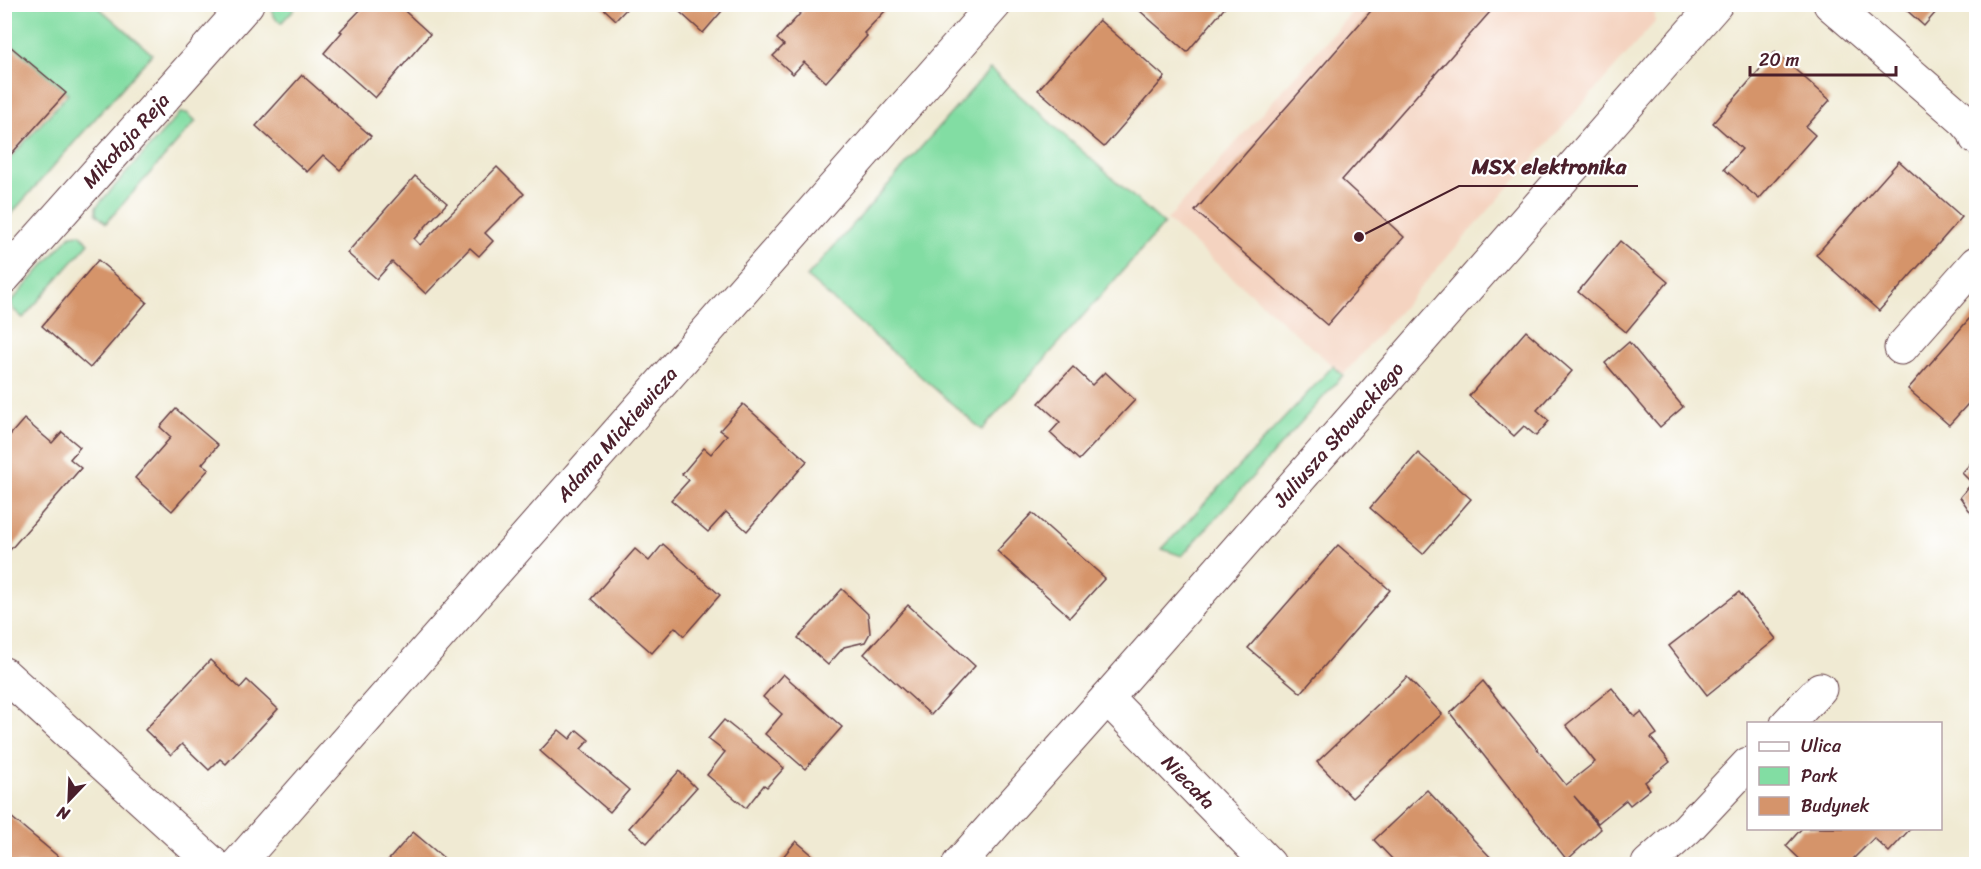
<svg xmlns="http://www.w3.org/2000/svg" width="1981" height="869" viewBox="0 0 1981 869" font-family="Sriracha,sans-serif">
<style>
.built{fill:#f4d3c0}
.green{fill:#82dda3;stroke:#667e67;stroke-width:1.5}
.building{fill:#d5946b}
.lines{fill:none;stroke-linecap:round;stroke-linejoin:round}
.minor-casing{stroke:#633d44;stroke-width:35}
.minor{stroke:#fff;stroke-width:33}
.labels{text-anchor:middle;dominant-baseline:central;stroke-width:4.5;stroke-linejoin:round;paint-order:stroke}
.street-label{font-size:20px;fill:#4a1f2b;stroke:#fff}
.leader{fill:none;stroke:#4a1f2b;stroke-width:2}
.callout-dot{fill:#4a1f2b;stroke:#fff;stroke-width:2}
.callout-label{font-size:21px;text-anchor:middle;font-weight:bold;fill:#4a1f2b;stroke:#fff;stroke-width:4.5;stroke-linejoin:round;paint-order:stroke}
</style>
<rect width="100%" height="100%" fill="#fff"/>
<filter id="ink" filterUnits="userSpaceOnUse"><feTurbulence type="fractalNoise" baseFrequency=".0167" numOctaves="2"/><feDisplacementMap in="SourceGraphic" scale="12" xChannelSelector="R" yChannelSelector="G"/><feConvolveMatrix kernelMatrix="1 2 1 2 8 2 1 2 1" color-interpolation-filters="sRGB"/></filter>
<filter id="wash" filterUnits="userSpaceOnUse"><feTurbulence type="fractalNoise" baseFrequency=".008" numOctaves="4" result="noise"/><feDisplacementMap in="SourceGraphic" scale="24" xChannelSelector="R" yChannelSelector="G"/><feGaussianBlur stdDeviation="1.35" result="paint"/><feColorMatrix in="noise" values="0 0 0 0 0 0 0 0 0 0 0 0 0 0 0 0 0 1.4 0 .05"/><feComposite in="paint" operator="in"/></filter>
<g filter="url(#wash)">
<rect width="100%" height="100%" fill="#f0ead3"/>
<polygon class="built" points="1358,5 1654,5 1655,22 1343,375 1167,220"/>
<g class="green">
<polygon points="5,4 96,5 152,54 5,221 5,164 68,94 5,39"/>
<polygon points="275,5 275,4 298,5 281,23 273,16 272,8"/>
<polygon points="990,69 1164,224 982,430 807,277"/>
<polygon points="180,113 187,113 196,121 106,223 96,214 96,207"/>
<polygon points="80,234 89,243 23,318 13,309 11,302 71,235"/>
<polygon points="1333,366 1343,375 1182,556 1162,549"/>
</g>
<g id="blocks">
<g class="building">
<polygon points="366,4 397,4 430,34 375,98 324,53 342,32 340,31"/>
<polygon points="599,4 631,4 616,20"/>
<polygon points="671,4 728,4 703,33"/>
<polygon points="809,4 878,4 885,11 864,33 867,36 826,82 804,62 793,74 773,56 784,45 777,39"/>
<polygon points="1132,4 1228,4 1187,52"/>
<polygon points="1377,4 1497,4 1342,180 1404,237 1327,325 1195,211"/>
<polygon points="1900,4 1948,4 1944,8 1942,5 1924,26"/>
<polygon points="1099,20 1165,77 1104,147 1038,90"/>
<polygon points="4,41 66,93 4,162"/>
<polygon points="1775,52 1830,100 1806,127 1815,135 1759,199 1724,169 1742,149 1713,123"/>
<polygon points="302,75 371,136 340,170 323,155 307,172 256,126"/>
<polygon points="1899,161 1962,217 1879,311 1816,255"/>
<polygon points="497,167 524,194 485,233 493,241 479,256 470,248 426,294 392,262 377,279 347,253 415,176 447,203 414,239 420,245"/>
<polygon points="1620,241 1668,282 1626,332 1578,292"/>
<polygon points="98,260 147,302 90,368 42,326"/>
<polygon points="1976,311 1976,395 1949,425 1908,389"/>
<polygon points="1526,331 1572,371 1537,410 1549,421 1536,436 1524,426 1514,436 1469,396"/>
<polygon points="1629,342 1683,407 1660,427 1605,363"/>
<polygon points="1073,367 1092,385 1105,372 1135,400 1079,460 1050,433 1060,422 1039,403"/>
<polygon points="743,404 807,461 747,531 726,512 708,532 671,500 689,480 682,474 704,448 711,454 727,435 720,430"/>
<polygon points="176,409 218,445 202,464 209,469 172,511 135,478 171,437 160,427"/>
<polygon points="24,419 52,443 62,432 80,447 70,459 81,468 4,557 4,442"/>
<polygon points="1418,453 1471,499 1423,554 1370,508"/>
<polygon points="1976,457 1976,520 1960,497 1972,483 1962,473"/>
<polygon points="1032,513 1105,578 1070,617 997,551"/>
<polygon points="663,544 720,595 684,636 675,627 652,653 591,599 635,549 649,561"/>
<polygon points="1338,545 1390,590 1301,693 1248,648"/>
<polygon points="842,589 868,614 870,633 865,642 844,647 828,665 798,638"/>
<polygon points="1739,592 1776,639 1707,695 1669,646"/>
<polygon points="908,605 975,666 931,715 864,654"/>
<polygon points="210,660 240,688 247,680 278,709 226,764 220,759 209,770 182,744 171,755 145,730"/>
<polygon points="783,674 842,727 805,769 765,734 782,714 763,697"/>
<polygon points="1407,677 1442,714 1352,798 1317,762"/>
<polygon points="1483,681 1566,785 1595,762 1566,725 1612,688 1635,717 1641,712 1657,734 1651,738 1670,762 1645,782 1650,789 1630,805 1626,800 1598,823 1574,796 1601,829 1567,860 1450,713"/>
<polygon points="724,720 784,768 767,787 764,785 746,808 707,775 725,752 708,739"/>
<polygon points="559,730 570,739 577,730 589,740 581,749 629,790 610,812 540,751"/>
<polygon points="679,771 696,788 647,843 629,828"/>
<polygon points="1427,790 1473,839 1497,864 1397,864 1374,840"/>
<polygon points="4,811 67,864 4,864"/>
<polygon points="1802,828 1911,828 1889,852 1874,838 1848,864 1805,864 1786,846"/>
<polygon points="413,832 451,864 385,864"/>
<polygon points="796,841 823,864 777,864"/>
</g>
</g>
</g>
<g filter="url(#ink)">
<use href="#blocks" fill-opacity="0" stroke="#633d44" stroke-width="1.5"/>
<g class="lines">
<g class="minor-casing">
<g id="minor">
<polyline points="1830,4 1965,121 1975,133 1976,138"/>
<path id="s1" d="M4,277l243,-273"/>
<polyline points="1901,348 1976,263"/>
<polyline points="4,674 213,864"/>
<path id="s2" d="M1107,698l162,166"/>
<polyline points="1787,724 1820,689"/>
<path id="s3" d="M238,864l757,-860"/>
<path id="s4" d="M959,864l148,-166 609,-694"/>
<polyline points="1648,864 1687,829 1748,764"/>
</g>
</g>
<use href="#minor" class="minor"/>
</g>
</g>
<g class="labels">
<g class="street-label">
<text stroke="none"><textPath href="#s1" startOffset="183">Mikołaja Reja</textPath></text>
<text stroke="none"><textPath href="#s3" startOffset="573">Adama Mickiewicza</textPath></text>
<text stroke="none"><textPath href="#s4" startOffset="573">Juliusza Słowackiego</textPath></text>
<text stroke="none"><textPath href="#s2" startOffset="117">Niecała</textPath></text>
</g>
</g>
<path class="leader" d="M1359 237L1459 186H1638"/>
<circle class="callout-dot" cx="1359" cy="237" r="6"/>
<g class="callout-label">
<text x="1549" y="174">MSX elektronika</text>
</g>
<rect width="1981" height="869" fill="none" stroke="#fff" stroke-width="24"/>
<rect x="1747" y="722" width="195" height="108" fill="#ffffff" stroke="#b7a5aa" stroke-width="1.5"/>
<rect x="1759" y="742" width="30" height="9" fill="#ffffff" stroke="#b7a5aa" stroke-width="1.5"/>
<text x="1801" y="752" font-size="18" fill="#4a1f2b">Ulica</text>
<rect x="1759" y="767" width="30" height="18" fill="#82dda3" stroke="#b7a5aa" stroke-width="1.5"/>
<text x="1801" y="782" font-size="18" fill="#4a1f2b">Park</text>
<rect x="1759" y="797" width="30" height="18" fill="#d5946b" stroke="#b7a5aa" stroke-width="1.5"/>
<text x="1801" y="812" font-size="18" fill="#4a1f2b">Budynek</text>
<g transform="translate(69 800) rotate(203)" stroke="#ffffff" stroke-width="4.5" paint-order="stroke">
<path d="M0-4.5L10 22L0 15L-10 22Z" fill="#4a1f2b"/>
<text y="-9" font-size="16" font-weight="bold" text-anchor="middle" fill="#4a1f2b">N</text>
</g>
<path d="M1750 66v9h146v-9" fill="none" stroke="#4a1f2b" stroke-width="3"/>
<text x="1759" y="66" font-size="18" fill="#4a1f2b" stroke="#ffffff" stroke-width="4.5" paint-order="stroke">20 m</text>
</svg>
